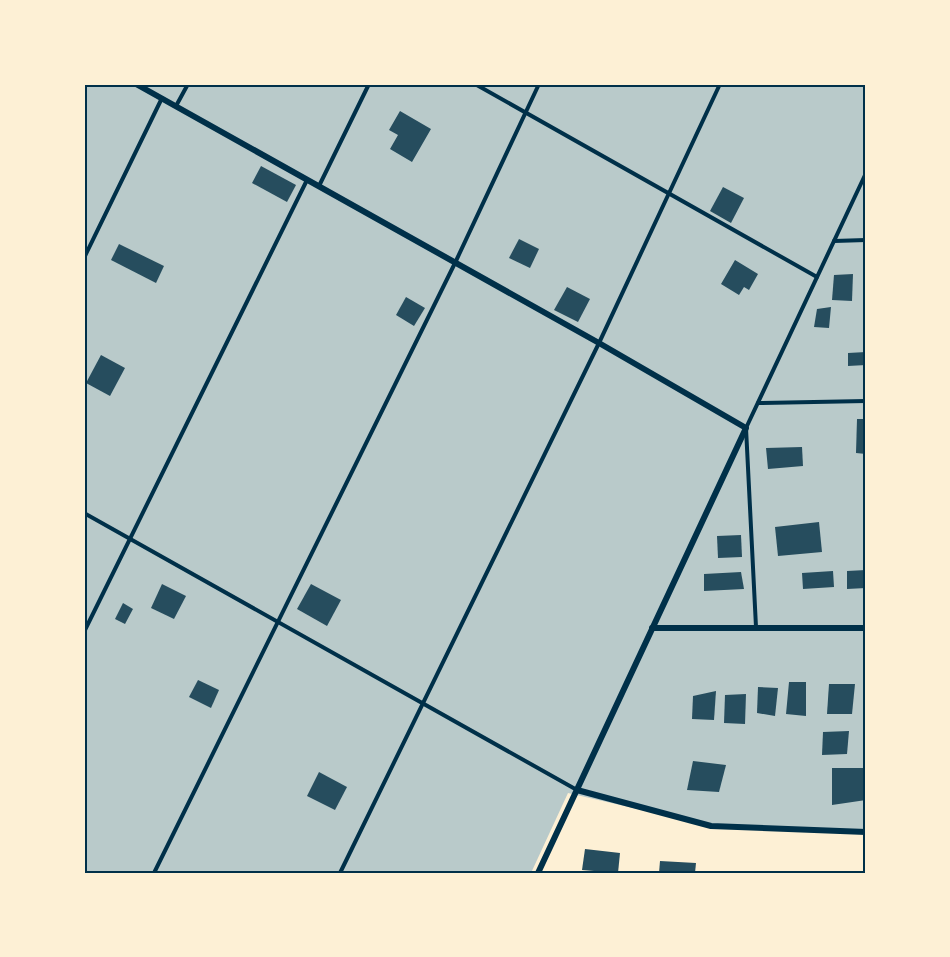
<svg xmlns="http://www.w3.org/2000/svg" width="950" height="957" viewBox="0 0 950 957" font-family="'Noto Sans',sans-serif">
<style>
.green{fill:#b9caca}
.building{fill:#264d5e}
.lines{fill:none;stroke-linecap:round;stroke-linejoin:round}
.service{stroke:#003049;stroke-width:4}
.minor{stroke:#003049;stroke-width:6}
.neatline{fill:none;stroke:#003049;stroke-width:2}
</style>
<rect width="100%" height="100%" fill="#fdf0d5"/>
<polygon class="green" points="84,84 866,84 866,832 711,826 568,793 531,873 84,873"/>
<g class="building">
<polygon points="400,111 431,129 412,162 390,149 398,135 389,130"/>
<polygon points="261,166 296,185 287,202 252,183"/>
<polygon points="723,187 744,198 731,223 710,211"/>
<polygon points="519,239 539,249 530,268 509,258"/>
<polygon points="119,244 164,266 156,283 111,260"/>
<polygon points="735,260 758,274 749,290 744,287 739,295 721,284"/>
<rect x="864" y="270" width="2" height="23"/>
<polygon points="853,274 852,301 832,300 834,275"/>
<polygon points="567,287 590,299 578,322 554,310"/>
<polygon points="406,297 425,308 414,326 396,315"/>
<polygon points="831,307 829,328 814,327 817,309"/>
<polygon points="866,352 866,365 848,366 848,353"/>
<polygon points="101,355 125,368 110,396 86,383"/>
<polygon points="857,419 866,419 866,454 856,453"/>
<polygon points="802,447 803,466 768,469 766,448"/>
<polygon points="863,474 866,474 866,498 864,498"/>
<polygon points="819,522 822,552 778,556 775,527"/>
<polygon points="741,535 742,557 718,558 717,536"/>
<polygon points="866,570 866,588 847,589 847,571"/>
<polygon points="833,571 834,587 803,589 802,573"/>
<polygon points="741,572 744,589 704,591 704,574"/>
<polygon points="162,584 186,596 174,619 151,608"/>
<polygon points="311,584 341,600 327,626 297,609"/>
<polygon points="123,603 133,609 125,624 115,619"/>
<polygon points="198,680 219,690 211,708 189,697"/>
<polygon points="789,682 806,682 806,716 786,714"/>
<polygon points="829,684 855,684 852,714 827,714"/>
<polygon points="758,687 778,688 775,716 757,713"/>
<polygon points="716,691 714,720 692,719 693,696"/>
<polygon points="746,694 745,724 724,723 725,695"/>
<polygon points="849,731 847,754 822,755 823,732"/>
<polygon points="693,761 726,765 719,792 687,790"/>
<polygon points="832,768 866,768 866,800 832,805"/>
<polygon points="319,772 347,787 335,810 307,796"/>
<polygon points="585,849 620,853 618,873 582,870"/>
<polygon points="660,861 696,863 695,873 659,873"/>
</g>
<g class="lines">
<g class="service">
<polyline points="475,84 817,277"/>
<polyline points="176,106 188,84"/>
<polyline points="319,186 369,84"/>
<polyline points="834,241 866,240"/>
<polyline points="84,258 162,98"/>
<polyline points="758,403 866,401"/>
<polyline points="84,513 577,790"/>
<polyline points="756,627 746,428 866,173"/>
<polyline points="84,632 307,180"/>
<polyline points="154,873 455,263 539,84"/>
<polyline points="340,873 599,343 720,84"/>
</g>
<g class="minor">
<polyline points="136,84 599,343 746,428 538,873"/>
<polyline points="652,628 866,628"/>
<polyline points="577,790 711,826 866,832"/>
</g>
</g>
<rect width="950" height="957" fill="none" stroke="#fdf0d5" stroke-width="171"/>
<rect x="86" y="86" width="778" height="786" class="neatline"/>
</svg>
